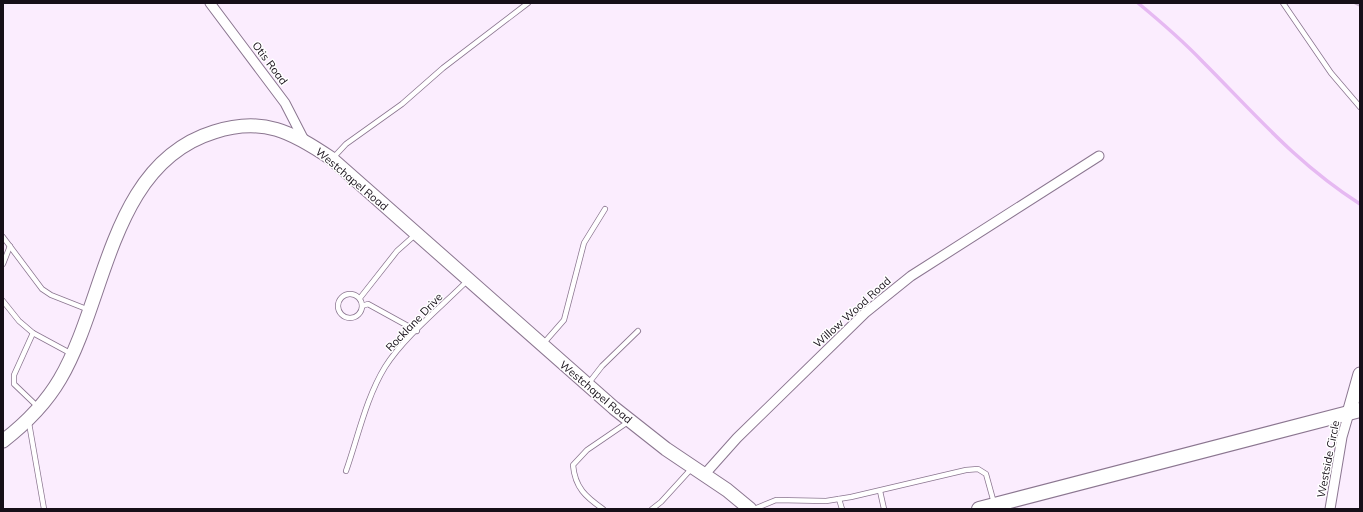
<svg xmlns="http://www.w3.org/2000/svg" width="1363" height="512" viewBox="0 0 1363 512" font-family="Mulish,sans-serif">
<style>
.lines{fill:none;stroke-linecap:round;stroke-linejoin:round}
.stream{stroke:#e6b9f2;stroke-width:3.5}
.lane-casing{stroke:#8b7690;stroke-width:6}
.street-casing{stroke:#8b7690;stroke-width:11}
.secondary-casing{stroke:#8b7690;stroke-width:15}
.primary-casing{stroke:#8b7690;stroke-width:16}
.lane{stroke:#fff;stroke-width:4.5}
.street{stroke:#fff;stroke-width:9}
.secondary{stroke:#fff;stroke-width:13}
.primary{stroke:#fff;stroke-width:14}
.wall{fill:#c9b5ce}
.labels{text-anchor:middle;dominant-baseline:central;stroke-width:3;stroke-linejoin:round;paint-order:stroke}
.street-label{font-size:11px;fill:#160f18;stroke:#fff}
</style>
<rect width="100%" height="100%" fill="#fbedfe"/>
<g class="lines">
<path class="stream" d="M1138,3c23,19 45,38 65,59 53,53 93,101 157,142"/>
<g class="lane-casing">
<g id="lane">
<polyline points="1283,3 1331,73 1360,107"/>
<polyline points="333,158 346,144 402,104 443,68 528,3"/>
<polyline points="3,237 42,289 51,295 89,310"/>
<polyline points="3,264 10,246"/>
<circle cx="350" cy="306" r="12"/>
<polyline points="360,298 397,251 415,235"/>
<polyline points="3,301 19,321 33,333 70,353"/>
<polyline points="362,306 368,304 417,331"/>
<polyline points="33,333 14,375 14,384 38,407"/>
<polyline points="543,344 564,320 584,243 605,209"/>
<polyline points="588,384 602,366 638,331"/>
<polyline points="29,423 44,509"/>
<path d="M346,471c12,-34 20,-73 39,-104 19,-30 56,-60 82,-86"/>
<polyline points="880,491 884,509"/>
<polyline points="839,499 842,509"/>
<path d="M603,509c-17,-12 -28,-21 -30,-44l14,-15 41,-28"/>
<polyline points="652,509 661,502 692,468"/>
<polyline points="754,509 776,500 826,501 851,497 966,470 978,469 986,474 994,503"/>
</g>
</g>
<g class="street-casing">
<g id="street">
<polyline points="210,3 285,103 304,140"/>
<polyline points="704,475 737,438 865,313 911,276 1099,156"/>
<polyline points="1330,509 1342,437 1349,413"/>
</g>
</g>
<g class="secondary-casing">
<g id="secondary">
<polyline points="1349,413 1360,374"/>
<path d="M3,441c22,-17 43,-38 57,-62 47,-80 50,-215 154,-247 49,-16 78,0 118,27l282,249 52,41 61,41 23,19"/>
</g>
</g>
<g class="primary-casing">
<polyline id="primary" points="979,509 1360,410"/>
</g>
<use href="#lane" class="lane"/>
<use href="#street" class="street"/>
<use href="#secondary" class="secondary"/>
<use href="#primary" class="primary"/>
</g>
<polygon class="wall" points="1352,3 1360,3 1360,7"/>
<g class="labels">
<g class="street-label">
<text transform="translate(270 63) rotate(53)">Otis Road</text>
<text transform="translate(352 179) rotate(40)">Westchapel Road</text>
<text transform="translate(852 312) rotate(-42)">Willow Wood Road</text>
<text transform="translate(414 322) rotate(-46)">Rocklane Drive</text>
<text transform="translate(596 392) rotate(40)">Westchapel Road</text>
<text transform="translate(1328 459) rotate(-79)">Westside Circle</text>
</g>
</g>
<rect width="1363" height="512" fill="none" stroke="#160f18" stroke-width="8"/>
</svg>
